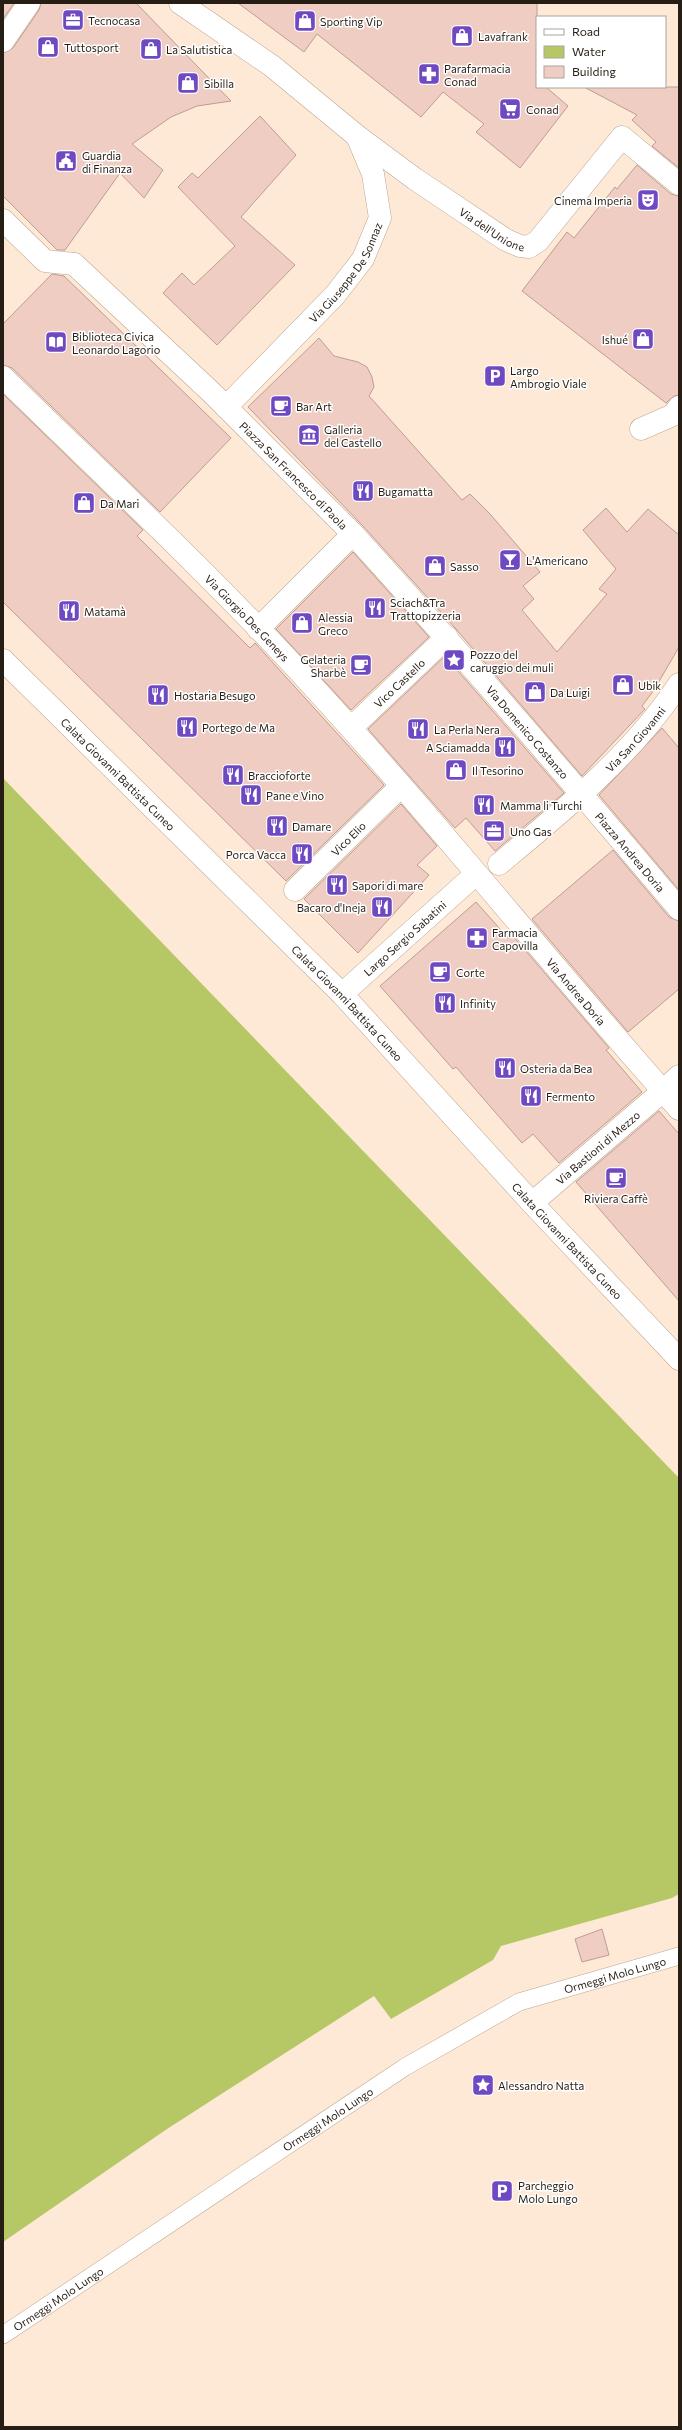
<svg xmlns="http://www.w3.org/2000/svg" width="682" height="2430" viewBox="0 0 682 2430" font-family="Commissioner,sans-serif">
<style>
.water{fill:#b6c865}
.building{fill:#efcdc2;stroke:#be9d92}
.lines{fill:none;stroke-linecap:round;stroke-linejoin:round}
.service-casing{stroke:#bea690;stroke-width:18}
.pedestrian-casing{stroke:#bea690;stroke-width:23}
.minor-casing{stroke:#bea690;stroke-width:23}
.primary-casing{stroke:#bea690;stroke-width:23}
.service{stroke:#fff;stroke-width:17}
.pedestrian{stroke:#fff;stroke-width:22}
.minor{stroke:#fff;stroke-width:22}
.primary{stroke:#fff;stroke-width:22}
.labels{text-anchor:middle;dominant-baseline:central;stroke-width:3;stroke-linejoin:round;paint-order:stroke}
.poi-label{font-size:11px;fill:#261d14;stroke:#fff;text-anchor:start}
.street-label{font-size:11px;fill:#261d14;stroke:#fff}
</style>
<rect width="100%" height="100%" fill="#fde9d6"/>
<polygon class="water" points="3,778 679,1478 679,1894 672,1898 501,1946 493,1960 391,2019 374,1996 167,2129 3,2242"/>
<g class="building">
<polygon points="3,3 14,3 3,19"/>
<polygon points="41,3 136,3 231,101 197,106 171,117 132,144 163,170 144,198 120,173 65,250 57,250 3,196 3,53 13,48 39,10"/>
<polygon points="238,3 537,3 537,87 546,87 568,106 520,168 476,132 484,124 443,92 421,117 317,34 304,52"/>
<polygon points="584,87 679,87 679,168 652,146 656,142 632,120 637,115"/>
<polygon points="260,116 296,155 241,217 295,265 217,345 163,293 182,273 194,285 235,246 178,187 192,173 198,178"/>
<polygon points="637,165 671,194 679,196 679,395 674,396 666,403 522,291 567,232 574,238 615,187 617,189"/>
<polygon points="52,274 64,276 231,438 160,512 12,368 3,365 3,324"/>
<polygon points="319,338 334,356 358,362 367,367 372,377 374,387 369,396 462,500 470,494 490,514 540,572 523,586 534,599 522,610 557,652 607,594 599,589 616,569 583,530 606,508 627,532 648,509 679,535 679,647 654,690 642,706 645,709 582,776 456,629 362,525 248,407"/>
<polygon points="3,394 143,530 137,536 250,648 255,643 384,785 286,881 3,602"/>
<polygon points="353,552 429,637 351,710 276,629"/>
<polygon points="445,656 564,793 495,851 466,818 455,828 368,729"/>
<polygon points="662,728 679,748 679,890 599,795"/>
<polygon points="401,804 437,846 417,865 429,875 358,953 304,899"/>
<polygon points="613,850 669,917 679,921 679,989 628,1032 532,919"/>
<polygon points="476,902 509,939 513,936 609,1048 606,1050 642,1092 559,1163 533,1134 522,1143 456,1067 453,1069 380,986"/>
<polygon points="659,1111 679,1134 679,1301 576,1182"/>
<polygon points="602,1929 609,1955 582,1962 575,1939"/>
</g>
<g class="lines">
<g class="service-casing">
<g id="service">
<path id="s1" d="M3,2335l402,-268 114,-65 160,-46"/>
</g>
</g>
<g class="pedestrian-casing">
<g id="pedestrian">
<polyline points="3,220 45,261 74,264"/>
<polyline points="641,429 673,415 679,407"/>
<path id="s2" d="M353,534c112,123 219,248 326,375"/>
<path id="s3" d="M3,660l339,334 190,209 147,156"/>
<path id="s4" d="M351,728l96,-91"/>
<path id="s5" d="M499,864c64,-53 134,-110 180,-180"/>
<path id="s6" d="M295,890l106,-104"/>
<path id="s7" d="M342,994l126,-113"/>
<path id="s8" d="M532,1203l131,-112"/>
</g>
</g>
<g class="minor-casing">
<g id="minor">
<path id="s9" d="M180,3l92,63 85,70 58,43 91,61 14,6 9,1 9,-6 84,-104 57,47"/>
<path id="s10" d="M74,264l137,128 142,142 -95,95"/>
<path id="s11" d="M226,407l109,-112 28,-36 17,-41 -7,-44 -16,-38"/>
<polyline points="663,1091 679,1076"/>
</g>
</g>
<g class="primary-casing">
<g id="primary">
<polyline points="3,41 29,3"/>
<path id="s12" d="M3,377c102,100 208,198 305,304 128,139 245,287 371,428"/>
</g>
</g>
<use href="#service" class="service"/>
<use href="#pedestrian" class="pedestrian"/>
<use href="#minor" class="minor"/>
<use href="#primary" class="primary"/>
</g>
<defs>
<g id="office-square" transform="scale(1.15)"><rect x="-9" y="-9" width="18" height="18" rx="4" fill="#6f49c2" stroke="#fff"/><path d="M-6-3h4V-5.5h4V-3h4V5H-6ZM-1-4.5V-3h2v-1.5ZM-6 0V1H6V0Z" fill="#fff"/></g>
<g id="shop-square" transform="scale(1.15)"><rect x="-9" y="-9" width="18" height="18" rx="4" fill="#6f49c2" stroke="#fff"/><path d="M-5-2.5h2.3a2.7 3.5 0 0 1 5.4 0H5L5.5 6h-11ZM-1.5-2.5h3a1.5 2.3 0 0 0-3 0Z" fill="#fff"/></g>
<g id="pharmacy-square" transform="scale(1.15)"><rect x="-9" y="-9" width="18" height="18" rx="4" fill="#6f49c2" stroke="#fff"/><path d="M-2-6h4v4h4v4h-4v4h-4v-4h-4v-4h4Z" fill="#fff"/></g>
<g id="supermarket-square" transform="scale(1.15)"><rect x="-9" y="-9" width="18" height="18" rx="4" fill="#6f49c2" stroke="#fff"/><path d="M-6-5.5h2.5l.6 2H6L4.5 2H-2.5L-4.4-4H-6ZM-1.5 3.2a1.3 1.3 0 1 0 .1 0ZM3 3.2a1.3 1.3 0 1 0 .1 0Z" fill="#fff"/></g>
<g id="civic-square" transform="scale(1.15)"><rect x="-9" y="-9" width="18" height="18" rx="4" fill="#6f49c2" stroke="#fff"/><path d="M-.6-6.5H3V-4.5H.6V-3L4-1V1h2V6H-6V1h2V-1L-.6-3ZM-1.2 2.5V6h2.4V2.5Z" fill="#fff"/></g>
<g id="theatre-square" transform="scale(1.15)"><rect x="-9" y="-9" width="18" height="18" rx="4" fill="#6f49c2" stroke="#fff"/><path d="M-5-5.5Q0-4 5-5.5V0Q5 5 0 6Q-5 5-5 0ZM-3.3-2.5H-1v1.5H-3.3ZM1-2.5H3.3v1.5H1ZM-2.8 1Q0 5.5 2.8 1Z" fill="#fff"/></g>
<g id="library-square" transform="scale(1.15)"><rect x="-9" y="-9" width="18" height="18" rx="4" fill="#6f49c2" stroke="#fff"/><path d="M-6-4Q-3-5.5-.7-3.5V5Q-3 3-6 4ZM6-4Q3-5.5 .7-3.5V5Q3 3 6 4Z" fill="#fff"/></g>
<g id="parking-square" transform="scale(1.15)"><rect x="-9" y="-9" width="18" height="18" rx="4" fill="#6f49c2" stroke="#fff"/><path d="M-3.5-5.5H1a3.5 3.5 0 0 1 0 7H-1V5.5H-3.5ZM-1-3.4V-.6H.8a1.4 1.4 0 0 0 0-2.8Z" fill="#fff"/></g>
<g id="cafe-square" transform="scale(1.15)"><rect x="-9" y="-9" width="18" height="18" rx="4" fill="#6f49c2" stroke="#fff"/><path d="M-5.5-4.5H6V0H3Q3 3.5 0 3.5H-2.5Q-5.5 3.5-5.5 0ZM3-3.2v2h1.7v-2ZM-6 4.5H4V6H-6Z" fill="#fff"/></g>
<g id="museum-square" transform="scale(1.15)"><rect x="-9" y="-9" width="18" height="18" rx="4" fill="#6f49c2" stroke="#fff"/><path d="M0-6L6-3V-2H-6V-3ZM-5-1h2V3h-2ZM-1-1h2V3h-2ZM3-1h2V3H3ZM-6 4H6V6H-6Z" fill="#fff"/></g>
<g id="restaurant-square" transform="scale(1.15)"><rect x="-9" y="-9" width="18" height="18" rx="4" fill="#6f49c2" stroke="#fff"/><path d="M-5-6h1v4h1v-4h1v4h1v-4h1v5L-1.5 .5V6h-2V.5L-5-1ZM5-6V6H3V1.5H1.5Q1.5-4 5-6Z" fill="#fff"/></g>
<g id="bar-square" transform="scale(1.15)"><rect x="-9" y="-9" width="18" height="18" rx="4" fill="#6f49c2" stroke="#fff"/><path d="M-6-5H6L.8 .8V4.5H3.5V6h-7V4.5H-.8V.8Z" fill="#fff"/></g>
<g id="sight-square" transform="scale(1.15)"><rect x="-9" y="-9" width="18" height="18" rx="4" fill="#6f49c2" stroke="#fff"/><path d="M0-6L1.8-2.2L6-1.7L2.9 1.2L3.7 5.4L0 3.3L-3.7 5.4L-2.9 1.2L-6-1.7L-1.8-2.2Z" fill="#fff"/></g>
</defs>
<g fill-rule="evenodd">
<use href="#office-square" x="73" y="20"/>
<use href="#shop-square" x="305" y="21"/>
<use href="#shop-square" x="462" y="36"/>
<use href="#shop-square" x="48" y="47"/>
<use href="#shop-square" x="151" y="49"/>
<use href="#pharmacy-square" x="429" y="74"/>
<use href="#shop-square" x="188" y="83"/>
<use href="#supermarket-square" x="510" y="109"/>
<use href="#civic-square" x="66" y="161"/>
<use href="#theatre-square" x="648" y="200"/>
<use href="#shop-square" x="643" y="339"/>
<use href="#library-square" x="56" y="342"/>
<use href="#parking-square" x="495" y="376"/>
<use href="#cafe-square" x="281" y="406"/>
<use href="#museum-square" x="309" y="435"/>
<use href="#restaurant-square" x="363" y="491"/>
<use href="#shop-square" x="84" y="503"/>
<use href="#bar-square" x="510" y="560"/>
<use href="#shop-square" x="435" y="566"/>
<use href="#restaurant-square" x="375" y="608"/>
<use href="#restaurant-square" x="69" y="611"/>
<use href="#shop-square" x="302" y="623"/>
<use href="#sight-square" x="454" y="660"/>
<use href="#cafe-square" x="361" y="665"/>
<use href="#shop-square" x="623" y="685"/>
<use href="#shop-square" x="535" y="692"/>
<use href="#restaurant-square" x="158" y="695"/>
<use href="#restaurant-square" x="187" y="727"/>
<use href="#restaurant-square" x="418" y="729"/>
<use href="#restaurant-square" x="505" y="747"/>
<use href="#shop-square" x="456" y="770"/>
<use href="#restaurant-square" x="233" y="775"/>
<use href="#restaurant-square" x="251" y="795"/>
<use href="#restaurant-square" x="484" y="805"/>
<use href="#restaurant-square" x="277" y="826"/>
<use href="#office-square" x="494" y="831"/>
<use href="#restaurant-square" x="302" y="854"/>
<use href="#restaurant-square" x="337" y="885"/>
<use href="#restaurant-square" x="382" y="907"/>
<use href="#pharmacy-square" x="477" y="938"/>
<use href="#cafe-square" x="440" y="972"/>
<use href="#restaurant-square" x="445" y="1003"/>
<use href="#restaurant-square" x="505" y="1068"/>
<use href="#restaurant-square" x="531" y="1096"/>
<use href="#cafe-square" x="616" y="1178"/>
<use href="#sight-square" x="483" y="2085"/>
<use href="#parking-square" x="502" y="2191"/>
</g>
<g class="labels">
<g class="poi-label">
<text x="88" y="20">Tecnocasa</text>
<text x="320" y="21">Sporting Vip</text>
<text x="478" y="36">Lavafrank</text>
<text x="64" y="47">Tuttosport</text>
<text x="166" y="49">La Salutistica</text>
<text x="444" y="68">Parafarmacia<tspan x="444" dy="13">Conad</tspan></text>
<text x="204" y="83">Sibilla</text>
<text x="526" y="109">Conad</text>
<text x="82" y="155">Guardia<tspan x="82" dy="13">di Finanza</tspan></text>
<text x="632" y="200" text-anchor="end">Cinema Imperia</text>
<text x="72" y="336">Biblioteca Civica<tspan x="72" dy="13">Leonardo Lagorio</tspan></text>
<text x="628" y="339" text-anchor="end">Ishué</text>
<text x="510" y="370">Largo<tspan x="510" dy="13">Ambrogio Viale</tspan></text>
<text x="296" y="406">Bar Art</text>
<text x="324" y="429">Galleria<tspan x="324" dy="13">del Castello</tspan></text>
<text x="378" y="491">Bugamatta</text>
<text x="100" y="503">Da Mari</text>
<text x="526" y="560">L'Americano</text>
<text x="450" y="566">Sasso</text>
<text x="390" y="602">Sciach&amp;Tra<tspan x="390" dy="13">Trattopizzeria</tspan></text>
<text x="84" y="611">Matamà</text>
<text x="318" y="617">Alessia<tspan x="318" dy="13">Greco</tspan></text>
<text x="470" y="654">Pozzo del<tspan x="470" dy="13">caruggio dei muli</tspan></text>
<text x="346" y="659" text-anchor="end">Gelateria<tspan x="346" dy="13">Sharbè</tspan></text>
<text x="638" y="685">Ubik</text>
<text x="550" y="692">Da Luigi</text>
<text x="174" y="695">Hostaria Besugo</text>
<text x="202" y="727">Portego de Ma</text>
<text x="434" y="729">La Perla Nera</text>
<text x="490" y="747" text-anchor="end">A Sciamadda</text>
<text x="472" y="770">Il Tesorino</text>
<text x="248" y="775">Braccioforte</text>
<text x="266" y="795">Pane e Vino</text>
<text x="500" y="805">Mamma li Turchi</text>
<text x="292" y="826">Damare</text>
<text x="510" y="831">Uno Gas</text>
<text x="286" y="854" text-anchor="end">Porca Vacca</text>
<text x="352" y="885">Sapori di mare</text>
<text x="366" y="907" text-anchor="end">Bacaro d'Ineja</text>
<text x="492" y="932">Farmacia<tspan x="492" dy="13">Capovilla</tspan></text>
<text x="456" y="972">Corte</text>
<text x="460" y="1003">Infinity</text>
<text x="520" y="1068">Osteria da Bea</text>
<text x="546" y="1096">Fermento</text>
<text x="616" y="1198" text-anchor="middle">Riviera Caffè</text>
<text x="498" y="2085">Alessandro Natta</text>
<text x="518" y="2185">Parcheggio<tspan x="518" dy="13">Molo Lungo</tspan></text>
</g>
<g class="street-label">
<text stroke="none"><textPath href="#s9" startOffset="386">Via dell'Unione</textPath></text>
<text stroke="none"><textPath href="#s11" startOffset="181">Via Giuseppe De Sonnaz</textPath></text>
<text stroke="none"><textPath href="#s10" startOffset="305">Piazza San Francesco di Paola</textPath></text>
<text stroke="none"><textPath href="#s12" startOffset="343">Via Giorgio Des Geneys</textPath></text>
<text stroke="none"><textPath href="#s4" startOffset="66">Vico Castello</textPath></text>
<text stroke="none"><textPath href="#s2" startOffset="264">Via Domenico Costanzo</textPath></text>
<text stroke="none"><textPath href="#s5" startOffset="185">Via San Giovanni</textPath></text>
<text stroke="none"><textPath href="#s3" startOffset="162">Calata Giovanni Battista Cuneo</textPath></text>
<text stroke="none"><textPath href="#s6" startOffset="74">Vico Elio</textPath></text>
<text stroke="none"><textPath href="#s2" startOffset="422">Piazza Andrea Doria</textPath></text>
<text stroke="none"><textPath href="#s7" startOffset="84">Largo Sergio Sabatini</textPath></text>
<text stroke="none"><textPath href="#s12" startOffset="841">Via Andrea Doria</textPath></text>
<text stroke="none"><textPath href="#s3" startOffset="486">Calata Giovanni Battista Cuneo</textPath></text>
<text stroke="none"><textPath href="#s8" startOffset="86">Via Bastioni di Mezzo</textPath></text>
<text stroke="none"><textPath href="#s3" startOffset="810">Calata Giovanni Battista Cuneo</textPath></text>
<text stroke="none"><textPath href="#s1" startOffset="714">Ormeggi Molo Lungo</textPath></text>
<text stroke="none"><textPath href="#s1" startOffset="390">Ormeggi Molo Lungo</textPath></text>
<text stroke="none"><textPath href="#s1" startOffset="66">Ormeggi Molo Lungo</textPath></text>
</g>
</g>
<rect width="682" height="2430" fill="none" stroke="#261d14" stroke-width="8"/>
<rect x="536" y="16" width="130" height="72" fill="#ffffff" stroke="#a8a5a1"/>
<rect x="544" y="29" width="20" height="6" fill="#ffffff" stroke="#a8a5a1"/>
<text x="572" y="36" font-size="12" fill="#261d14">Road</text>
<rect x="544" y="46" width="20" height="12" fill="#b6c865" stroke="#a8a5a1"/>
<text x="572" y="56" font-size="12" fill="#261d14">Water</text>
<rect x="544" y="66" width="20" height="12" fill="#efcdc2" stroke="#a8a5a1"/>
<text x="572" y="76" font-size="12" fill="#261d14">Building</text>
</svg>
